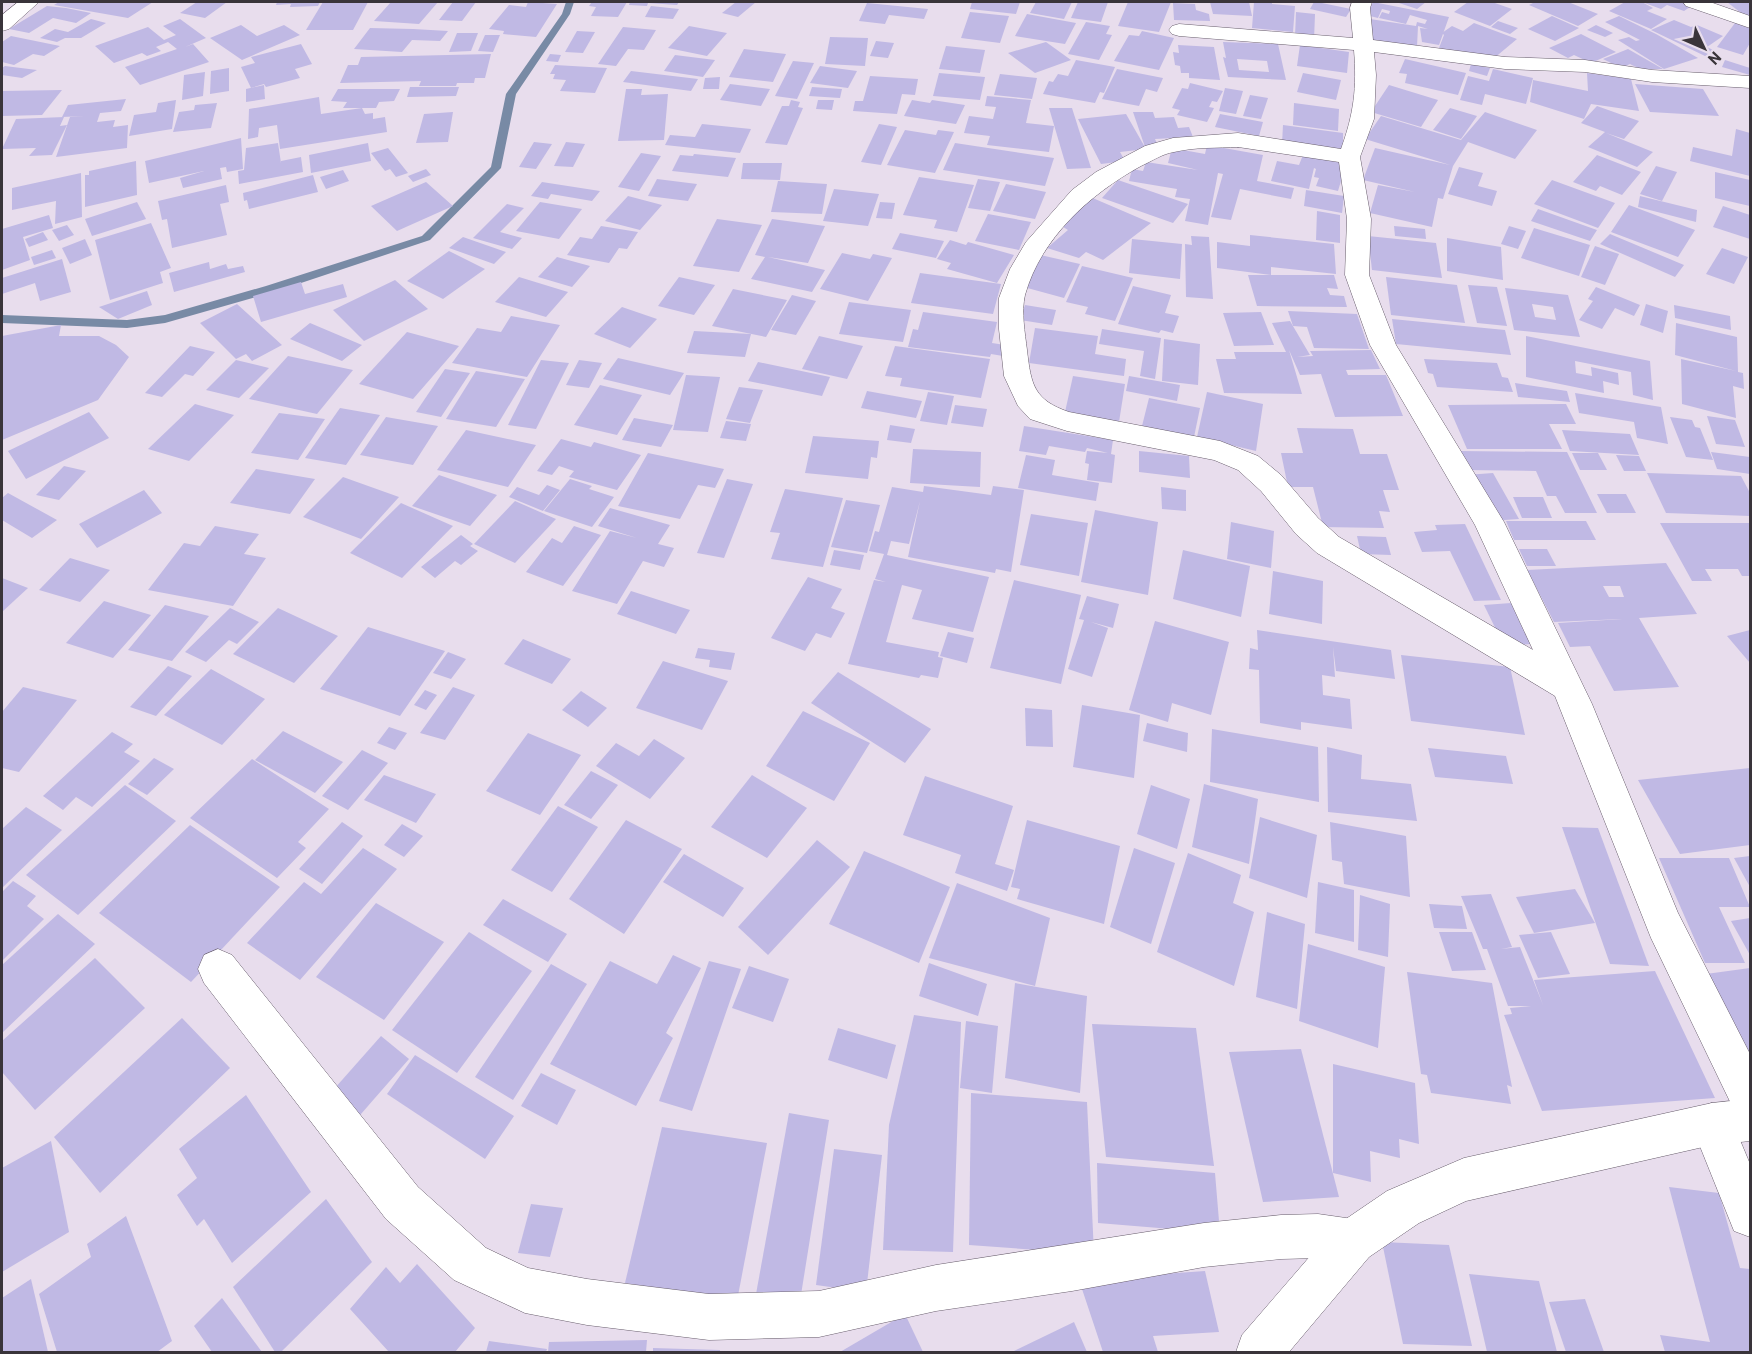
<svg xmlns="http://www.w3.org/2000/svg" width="1752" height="1354" viewBox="0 0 1752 1354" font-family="Barlow,sans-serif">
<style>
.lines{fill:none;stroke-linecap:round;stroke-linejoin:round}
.stream{fill:#788aa5;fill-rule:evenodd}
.building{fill:#c0b9e4;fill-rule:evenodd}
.street-casing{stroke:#695f6d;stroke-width:1}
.secondary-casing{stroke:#695f6d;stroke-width:1}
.street{fill:#fff;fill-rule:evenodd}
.secondary{fill:#fff;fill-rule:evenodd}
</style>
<rect width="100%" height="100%" fill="#e8dded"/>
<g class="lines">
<polygon class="stream" points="566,2 574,2 570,14 516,94 501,168 430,240 274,292 165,323 127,328 2,323 2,315 127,320 165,315 266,286 422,236 491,167 506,94 562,14"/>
</g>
<g class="building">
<polygon points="59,2 153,2 128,18 54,5"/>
<polygon points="197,2 227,2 205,18 180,13"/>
<polygon points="277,2 320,2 318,6 290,7 291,4 276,5"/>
<polygon points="323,2 368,2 353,30 306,30"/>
<polygon points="391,2 438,2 419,24 374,21"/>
<polygon points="453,2 476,2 462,21 439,20"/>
<polygon points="528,2 557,4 536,37 503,34 504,31 489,29 509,5 526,7"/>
<polygon points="592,2 627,2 618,17 591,16 596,7 589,6"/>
<polygon points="630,2 679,2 677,5 648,3 647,6 629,5"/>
<polygon points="736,2 756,2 738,17 722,13"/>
<polygon points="972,2 1020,2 1016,14 970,9"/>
<polygon points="1036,2 1072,2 1064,19 1030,13"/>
<polygon points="1078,2 1108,2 1101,22 1071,18"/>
<polygon points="1128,2 1171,2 1159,32 1118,26"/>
<polygon points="1210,2 1249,2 1252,16 1213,14"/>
<polygon points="1254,2 1272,2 1272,4 1295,6 1293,32 1252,28"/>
<polygon points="1314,2 1317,2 1351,9 1346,17 1310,9"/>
<polygon points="1373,2 1449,17 1439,45 1422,42 1420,28 1428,29 1418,26 1417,47 1367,39 1370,19 1416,26 1417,22 1425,24 1427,20 1410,15 1406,24 1379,18 1382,12 1389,14 1390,11 1382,9 1378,18 1366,15"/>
<polygon points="1396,2 1426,2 1417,9"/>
<polygon points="1468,2 1492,2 1512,9 1490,26 1454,12"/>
<polygon points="1535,2 1568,2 1598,14 1578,26 1529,5"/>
<polygon points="1625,2 1684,2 1693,5 1684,11 1667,5 1661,9 1642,2 1653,8 1647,11 1667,19 1651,29 1609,11"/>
<polygon points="1727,2 1750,2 1750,20"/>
<polygon points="867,3 928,9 924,19 889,15 885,24 859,21"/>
<polygon points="1173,3 1195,4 1196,10 1209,14 1210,21 1174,20"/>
<polygon points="47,6 66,8 91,13 76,23 53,18 29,33 9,29"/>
<polygon points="651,6 679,9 673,19 645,17"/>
<polygon points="970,12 1009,16 1000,43 961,38"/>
<polygon points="1296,12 1315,14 1314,40 1295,37"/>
<polygon points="1027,14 1076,23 1065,44 1015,36"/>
<polygon points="1552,16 1579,28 1555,41 1528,29"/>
<polygon points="1619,16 1656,34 1698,58 1664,69 1618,40 1629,37 1636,41 1640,40 1605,22"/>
<polygon points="91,19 106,23 81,38 65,38 57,42 40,38 55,29 68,32"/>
<polygon points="180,19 206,38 185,47 193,44 209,62 140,85 125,67 177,49 168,42 156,47 161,51 147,56 142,53 114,63 95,46 148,27 164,40 176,35 163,26"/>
<polygon points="1674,20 1691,27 1697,25 1723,36 1707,47 1715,51 1705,56 1651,30"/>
<polygon points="1498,21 1518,28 1510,34 1491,27"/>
<polygon points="1086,22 1110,26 1106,34 1112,35 1099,60 1068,54"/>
<polygon points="1474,23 1517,39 1493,59 1465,56 1439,48 1444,35 1442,33 1452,26 1463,31"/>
<polygon points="1735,23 1750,28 1750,43 1743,55 1717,47"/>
<polygon points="241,25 257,36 284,25 300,35 242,60 210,38"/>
<polygon points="1596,25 1613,33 1605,37 1587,30"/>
<polygon points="689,26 727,33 707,56 668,48"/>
<polygon points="623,27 656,30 644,50 628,49 616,66 598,64"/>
<polygon points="370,28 413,29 448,31 440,41 412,40 402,52 354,49"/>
<polygon points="577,31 595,32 583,53 565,52"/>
<polygon points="1142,31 1174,38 1159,70 1114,61 1129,35 1139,36"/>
<polygon points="457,33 478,33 471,51 449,52"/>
<polygon points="1581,34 1616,52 1591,63 1574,55 1568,58 1549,48"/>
<polygon points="485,35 500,35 493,52 478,51"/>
<polygon points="11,36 60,46 44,56 33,54 14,65 2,62 2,42"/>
<polygon points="830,37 868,38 865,66 825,64"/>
<polygon points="876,41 894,43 888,58 870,56"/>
<polygon points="1046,42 1071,60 1035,73 1008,53"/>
<path d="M1223,42l55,2 8,36 -58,-3 -5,-20 3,1zM1237,59l30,2 2,11 -30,-2z"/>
<polygon points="301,44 312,64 295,69 300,78 266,87 264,84 251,88 241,67 255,63 251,57"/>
<polygon points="1178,45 1214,47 1220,80 1189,78 1189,73 1181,73 1180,66 1175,65 1173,52 1179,53"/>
<polygon points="1300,45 1349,52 1347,73 1297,66"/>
<polygon points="946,46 985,50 980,73 939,69"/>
<polygon points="744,49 786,54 773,82 729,77"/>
<polygon points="1628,49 1663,69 1640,69 1630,64 1621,68 1603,59"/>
<polygon points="491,54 485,78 475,78 474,83 457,83 456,86 419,86 421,81 340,83 348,65 358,65 361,57"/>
<polygon points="550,54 561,55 558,62 546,61"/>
<polygon points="675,55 715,60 703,77 664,71"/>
<polygon points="1405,59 1466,73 1458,95 1405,83 1407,74 1399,73"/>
<polygon points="1076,60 1115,67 1104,93 1100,92 1095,103 1043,94 1049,81 1053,82 1058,74 1068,76"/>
<polygon points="1725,60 1750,68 1750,75 1722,67"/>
<polygon points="793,61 814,63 797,99 775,96"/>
<polygon points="1471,64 1490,68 1487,76 1469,71"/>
<polygon points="555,65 607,68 595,93 560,91 566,80 553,79 555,74 550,74"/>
<polygon points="5,66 37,70 22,78 2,75 2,68"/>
<polygon points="820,66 857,71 848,88 810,83"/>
<polygon points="229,68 229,91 210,94 211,71"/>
<polygon points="1117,69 1163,78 1157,92 1146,89 1139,106 1102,99"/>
<polygon points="1493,69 1533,78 1526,104 1485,94 1482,105 1460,100 1468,76 1489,81"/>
<polygon points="631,71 698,79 691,91 623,82"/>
<polygon points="205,72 203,96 182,100 184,75"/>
<polygon points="939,73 985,77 980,100 933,96"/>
<polygon points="1303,73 1341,80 1336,100 1297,92"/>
<polygon points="1587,73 1631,79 1639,111 1591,104 1584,119 1530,102 1533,80 1588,91"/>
<polygon points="1000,74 1037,78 1032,99 994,95"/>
<polygon points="870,76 918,79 915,95 902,94 897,114 853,111 855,101 863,101"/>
<polygon points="720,77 719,89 703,89 705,78"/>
<polygon points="1190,83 1223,91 1217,102 1212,101 1209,107 1214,108 1207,122 1177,115 1180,110 1172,108 1182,88 1188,89"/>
<polygon points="730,84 770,89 761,106 720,100"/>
<polygon points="1635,84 1703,89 1719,116 1650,112"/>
<polygon points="264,85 265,99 246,102 246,89"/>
<polygon points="1389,85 1438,100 1421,127 1371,112"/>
<polygon points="410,87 459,87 456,96 407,97"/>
<polygon points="812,87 842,89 840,98 809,96"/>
<polygon points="1225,88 1243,91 1236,114 1219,111"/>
<polygon points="338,89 400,89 394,101 379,102 376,108 343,108 347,102 331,101"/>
<polygon points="626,89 642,89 641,95 668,94 664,140 618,141"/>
<polygon points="62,90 42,115 2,116 2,91"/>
<polygon points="1250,95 1268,98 1261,119 1243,116"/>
<polygon points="987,96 1031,100 1026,123 1054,126 1049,152 987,145 990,136 964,133 969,116 993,119 996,107 985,106"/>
<polygon points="319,97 321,114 362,108 365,114 373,113 373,119 385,117 387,132 280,149 277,125 259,128 258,137 248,139 249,109"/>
<polygon points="126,99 121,111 100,113 97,122 115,120 113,127 128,125 127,148 56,157 70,117 85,116 62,117 68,105"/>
<polygon points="176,100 172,129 129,136 134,115 156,112 158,103"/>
<polygon points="791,100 800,102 798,107 803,108 787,145 765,143 782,106 789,106"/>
<polygon points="818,100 834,100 832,110 816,109"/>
<polygon points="912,100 930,103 932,100 965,105 956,124 904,116"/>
<polygon points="217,103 211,128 173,132 179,112 194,110 195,105"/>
<polygon points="1294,103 1339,109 1338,131 1293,125"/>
<polygon points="1597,106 1639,121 1624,139 1606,133 1653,152 1637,167 1588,147 1605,132 1581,123"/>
<polygon points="1049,108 1072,108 1091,168 1067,169"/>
<polygon points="1450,108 1477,116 1461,139 1433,130"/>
<polygon points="453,112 448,142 416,143 424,114"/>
<polygon points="1133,112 1153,112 1155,118 1174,117 1178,128 1189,127 1193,137 1155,139 1158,146 1145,147"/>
<polygon points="1485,112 1537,130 1515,159 1468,142 1453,166 1443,199 1438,198 1432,227 1370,213 1378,185 1415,192 1363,180 1375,148 1450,165 1365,139 1381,116 1461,140"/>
<polygon points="1126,114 1146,149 1120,152 1125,161 1101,164 1078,119"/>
<polygon points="1220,114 1263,122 1259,136 1215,127"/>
<polygon points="64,117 60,126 67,125 52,155 29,156 36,148 2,149 16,119"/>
<polygon points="702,124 751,129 740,153 665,145 670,135 695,137"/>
<polygon points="879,124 897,127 881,165 861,162"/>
<polygon points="1283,125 1343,133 1343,152 1282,144"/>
<polygon points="1736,129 1750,133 1750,176 1690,161 1693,147 1732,156"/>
<polygon points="905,130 936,135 938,130 954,132 935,173 887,165"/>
<polygon points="241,138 243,169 227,172 226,167 220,168 222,179 183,188 180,178 204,171 149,183 145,161"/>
<polygon points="534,142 552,144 536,169 519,167"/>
<polygon points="566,142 585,144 573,167 554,166"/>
<polygon points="278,143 281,163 281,161 301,157 303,172 239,184 238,171 244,170 246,148"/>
<polygon points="368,143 371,161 311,173 309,155"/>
<polygon points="955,143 1054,158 1045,186 943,170"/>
<polygon points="1207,145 1263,155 1257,181 1294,188 1291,199 1240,189 1231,220 1211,217 1223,174 1218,173 1208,225 1185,221 1190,199 1175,197 1177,189 1129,181 1132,169 1143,171 1146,162 1198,170 1168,163 1172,148 1205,154"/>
<polygon points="388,148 408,173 396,177 390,169 385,171 371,153"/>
<polygon points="641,153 661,156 639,191 618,187"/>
<polygon points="694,154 736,158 728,177 672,171 680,155 693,156"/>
<polygon points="1303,155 1346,164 1338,191 1316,186 1319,178 1314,177 1316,169 1314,168 1309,189 1271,181 1277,161 1299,165"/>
<polygon points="1597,155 1641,172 1622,195 1600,186 1596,191 1573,182"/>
<polygon points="136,161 137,195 85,207 85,175 89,175 89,171"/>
<polygon points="743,163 782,163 780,180 741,179"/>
<polygon points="1656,166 1677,172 1662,201 1640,194"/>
<polygon points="1459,167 1483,173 1478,186 1497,191 1492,206 1448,194"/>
<polygon points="426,169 431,175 413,182 408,176"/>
<polygon points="343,170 349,181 326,189 320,177"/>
<polygon points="1715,172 1750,180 1750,206 1715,198"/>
<polygon points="81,173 82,217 55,224 56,201 12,210 12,188"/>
<polygon points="313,175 318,192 249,209 247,200 244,201 243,193"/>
<polygon points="919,177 974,185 957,232 934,228 937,220 903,215"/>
<polygon points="657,179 697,184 688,201 648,196"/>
<polygon points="978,179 1000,182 990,211 968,208"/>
<polygon points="1118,180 1188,204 1173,223 1102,198"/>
<polygon points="1552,180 1615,203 1598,228 1534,204"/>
<polygon points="778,181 827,184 822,214 771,212"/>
<polygon points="426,182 453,206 397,231 371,206"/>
<polygon points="542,182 600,191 592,201 551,194 548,199 531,196"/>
<polygon points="1006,184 1046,192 1035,219 993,211"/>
<polygon points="226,185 229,202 220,204 227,235 172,248 167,219 162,220 158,201"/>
<polygon points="834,189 879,194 868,226 823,221"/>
<polygon points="1306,190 1344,196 1342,213 1304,206"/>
<polygon points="628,196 662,205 640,230 605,221"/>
<polygon points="1088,196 1151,223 1103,260 1086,252 1079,258 1047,248 1068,230 1060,225"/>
<polygon points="1640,196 1697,210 1696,222 1638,207"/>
<polygon points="137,202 146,219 92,236 85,219"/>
<polygon points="540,202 582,209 559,239 516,231"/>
<polygon points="880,202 895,203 892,219 876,218"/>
<polygon points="507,204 524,208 500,232 522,238 512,249 473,238"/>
<polygon points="1629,205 1695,230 1678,257 1611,232"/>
<polygon points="1723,206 1750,215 1750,239 1713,227"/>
<polygon points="1538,209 1597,230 1590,241 1531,221"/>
<polygon points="1317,211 1340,215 1340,243 1316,240"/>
<polygon points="988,214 1031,222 1019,250 975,241"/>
<polygon points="49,215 53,228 23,237 30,260 2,270 2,229"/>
<polygon points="717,219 762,225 739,272 693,266"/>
<polygon points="772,219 825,226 808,263 768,257 825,270 812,292 751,279 765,257 755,255"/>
<polygon points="151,223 171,268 160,272 163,283 110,300 95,240"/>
<polygon points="67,225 74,235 59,241 52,230"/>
<polygon points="601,226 638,232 627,249 619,248 609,263 567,255 580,237 592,239"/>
<polygon points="1394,226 1425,229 1426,239 1395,236"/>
<polygon points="1509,226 1526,231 1518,249 1501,244"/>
<polygon points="1534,228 1590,245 1579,276 1521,258"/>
<polygon points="43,232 48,240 29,247 25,239"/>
<polygon points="900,233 944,241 936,258 892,249"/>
<polygon points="1610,234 1684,265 1675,277 1600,244"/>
<polygon points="1250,235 1334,244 1336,274 1271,267 1271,275 1217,268 1217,242 1250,246"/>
<polygon points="1191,236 1209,237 1213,299 1186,297 1185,244 1192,245"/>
<polygon points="1368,236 1436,243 1442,278 1372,270"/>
<polygon points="463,237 506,252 494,264 449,248"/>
<polygon points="1447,238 1501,247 1503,280 1447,271"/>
<polygon points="85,239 92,255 70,264 62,248"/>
<polygon points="1132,239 1182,244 1180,279 1129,273"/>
<polygon points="950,240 966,245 968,242 1014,255 997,283 947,269 951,263 937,259"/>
<polygon points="1595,246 1619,254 1605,285 1581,277"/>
<polygon points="1722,248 1748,257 1734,284 1706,274"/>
<polygon points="52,250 56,258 34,265 31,257"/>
<polygon points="449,251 485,269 443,299 407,281"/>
<polygon points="842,253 870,259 873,254 892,258 868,301 820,289"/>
<polygon points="1036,254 1080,264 1064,298 1020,286"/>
<polygon points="557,257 590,266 572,287 538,277"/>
<polygon points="62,259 71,292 40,301 35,283 2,294 2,278"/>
<polygon points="209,262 210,269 226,264 228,269 243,266 245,272 174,292 169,273"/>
<polygon points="1082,266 1133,278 1115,321 1085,314 1088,307 1066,302"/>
<polygon points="920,273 1001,284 993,314 911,303"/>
<polygon points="1248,275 1334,275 1338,289 1327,288 1330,295 1344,296 1347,307 1257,306"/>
<polygon points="519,277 568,292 546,317 495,302"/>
<polygon points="679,277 715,285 694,315 658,306"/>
<polygon points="1386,277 1457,285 1465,323 1391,315"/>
<polygon points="395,280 428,309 364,341 333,310"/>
<polygon points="301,282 305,294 343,284 347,297 261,322 253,296"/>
<polygon points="1468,285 1497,287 1507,326 1477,323"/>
<polygon points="1133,286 1171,295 1165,313 1179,316 1173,333 1161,330 1159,333 1118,324"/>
<polygon points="1596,287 1640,305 1634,316 1615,308 1602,329 1579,320 1593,301 1588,299"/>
<path d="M1505,288l63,7 12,42 -66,-7zM1532,304l21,3 3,13 -21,-3z"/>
<polygon points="733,289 787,300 766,337 712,326"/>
<polygon points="147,291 152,305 118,319 99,307"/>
<polygon points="792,295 816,301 796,335 771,330"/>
<polygon points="849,302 911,310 903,342 839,334"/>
<polygon points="237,304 282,345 252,361 246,354 236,359 200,323"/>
<polygon points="1646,304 1668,311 1663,333 1640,325"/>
<polygon points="1025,305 1056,310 1052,325 1020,320"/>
<polygon points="1674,305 1730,316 1731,330 1675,318"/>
<polygon points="622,307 657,319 630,348 594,334"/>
<polygon points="1288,311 1357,314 1369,349 1314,348 1307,327 1293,326"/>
<polygon points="923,312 997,322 992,343 1005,345 1003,356 991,354 990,357 908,347 913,329 918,330"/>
<polygon points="1261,312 1274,345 1234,346 1223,313"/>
<polygon points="511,316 560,325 527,377 452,363 477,328 501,332"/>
<polygon points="1392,319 1505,330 1511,355 1396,344"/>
<polygon points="1290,321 1310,355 1297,357 1313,356 1310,351 1371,350 1380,369 1346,370 1348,375 1386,375 1403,416 1335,417 1321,374 1300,375 1289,350 1302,394 1224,393 1216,359 1236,359 1234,352 1286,352 1272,323"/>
<polygon points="310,323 362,345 342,361 290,339"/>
<polygon points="1676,323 1737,337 1738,372 1743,373 1744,389 1733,386 1736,418 1682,404 1681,359 1736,371 1675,355"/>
<polygon points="61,325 59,336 99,336 116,345 129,357 98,400 2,440 2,336"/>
<polygon points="1035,328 1098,336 1095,354 1126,359 1124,376 1029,363"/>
<polygon points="1102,329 1161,338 1155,379 1140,376 1144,351 1099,344"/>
<polygon points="694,331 751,334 745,357 687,353"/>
<polygon points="407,332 459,346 413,399 359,384"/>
<polygon points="819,336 863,346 847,379 802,369"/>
<polygon points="1526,336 1650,361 1653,400 1633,395 1631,372 1575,361 1576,373 1592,376 1591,367 1618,373 1619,385 1603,381 1604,393 1526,377"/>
<polygon points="1164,339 1200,344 1198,385 1162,381"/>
<polygon points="190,346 215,352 193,376 185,374 162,397 145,393"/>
<polygon points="895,346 990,359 981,398 900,386 902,378 885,376"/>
<polygon points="288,356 353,370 317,414 249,399"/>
<polygon points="618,358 684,373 670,395 603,379"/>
<polygon points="1424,359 1497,363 1502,377 1508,378 1513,392 1437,387 1433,374 1428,373"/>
<polygon points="236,360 269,368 239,398 206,390"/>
<polygon points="541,360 569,363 536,429 508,425"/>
<polygon points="579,360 602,363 589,388 566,385"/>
<polygon points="758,362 830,377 822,396 748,381"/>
<polygon points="445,369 470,373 441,417 416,412"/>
<polygon points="476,371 525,379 496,427 446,419"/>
<polygon points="686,375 720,377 708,432 673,430"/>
<polygon points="1073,376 1125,384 1119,422 1065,412"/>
<polygon points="1129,376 1180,385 1177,401 1126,391"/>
<polygon points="1515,383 1567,391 1570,402 1518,397"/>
<polygon points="600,385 642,395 617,435 574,425"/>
<polygon points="739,387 763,390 750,423 726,419"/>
<polygon points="867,391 922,401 916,418 861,408"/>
<polygon points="928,392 954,396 947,425 920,421"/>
<polygon points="1207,392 1263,404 1256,451 1197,437"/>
<polygon points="1575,393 1661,407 1668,444 1637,438 1634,422 1579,413"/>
<polygon points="1149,398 1200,408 1194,437 1142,426"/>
<polygon points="195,404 234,415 189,461 148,449"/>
<polygon points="1566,404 1576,424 1549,424 1562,449 1467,449 1448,405"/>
<polygon points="955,405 987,409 983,427 951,423"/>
<polygon points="340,408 380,415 346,465 305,458"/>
<polygon points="89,412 109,438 26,479 8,451"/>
<polygon points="279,413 325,419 298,460 251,453"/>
<polygon points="1707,416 1735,420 1745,447 1716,444"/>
<polygon points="386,417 438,426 413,465 360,455"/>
<polygon points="1670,417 1692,420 1695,427 1700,428 1713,460 1686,457"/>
<polygon points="634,418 673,425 661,447 622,440"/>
<polygon points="726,421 751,424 746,441 720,438"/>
<polygon points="890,425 915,429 911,443 887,440"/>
<polygon points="1024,426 1113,440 1111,454 1115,455 1112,483 1087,480 1089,464 1085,463 1087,451 1108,453 1087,448 1085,452 1049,446 1046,455 1019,451"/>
<polygon points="1297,428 1353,429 1360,454 1387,454 1399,490 1383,490 1390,512 1379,511 1384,528 1323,527 1313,487 1288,487 1281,453 1303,453"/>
<polygon points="466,430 536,445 508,487 437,470"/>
<polygon points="1562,430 1630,434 1639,455 1570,451"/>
<polygon points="813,436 879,441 877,458 871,457 868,479 805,473"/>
<polygon points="561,439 591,447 594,442 641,455 617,490 569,477 574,471 559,466 552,475 537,471"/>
<polygon points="913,449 981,452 980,487 910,483"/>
<polygon points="1139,451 1189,456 1190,478 1139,472"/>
<polygon points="1457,451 1567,452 1597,513 1565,513 1556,496 1547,496 1536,471 1465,470"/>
<polygon points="1711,452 1750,457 1750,474 1717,469"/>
<polygon points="648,453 724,469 715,488 698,485 680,519 618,506"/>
<polygon points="1572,453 1598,453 1607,470 1580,470"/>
<polygon points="1026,455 1055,460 1052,475 1099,483 1096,501 1018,488"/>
<polygon points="1616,455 1639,456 1646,471 1624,471"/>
<polygon points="64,466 86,471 59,500 36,495"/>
<polygon points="256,469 315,479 290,514 230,503"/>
<polygon points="1493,473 1519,519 1490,521 1466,475"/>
<polygon points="1647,473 1741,476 1750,493 1750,516 1666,513"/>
<polygon points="439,475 497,495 470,526 412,506"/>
<polygon points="343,477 399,497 361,539 303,517"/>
<polygon points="570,479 592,486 589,489 614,497 592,527 544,511"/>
<polygon points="727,479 753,484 724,558 697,553"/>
<polygon points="547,485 560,490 543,511 509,497 517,487 539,495"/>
<polygon points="924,486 991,495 993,486 1024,490 1011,572 996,569 995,573 908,557 920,501 909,544 891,541 887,555 989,577 973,632 912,619 922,590 902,585 886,642 939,652 938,657 943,658 938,678 921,675 919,678 848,664 874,580 886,582 875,579 884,554 869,551 875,531 879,532 892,487 923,492"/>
<polygon points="1161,487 1186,490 1186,511 1162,509"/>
<polygon points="785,489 843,498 823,567 771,559 780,533 770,532"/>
<polygon points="144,490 162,513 97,548 79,524"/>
<polygon points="8,493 57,520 32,538 2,520 2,498"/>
<polygon points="1597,494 1626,494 1636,513 1607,513"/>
<polygon points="1513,497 1543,497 1552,518 1522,518"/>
<polygon points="846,500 880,505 867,553 831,547"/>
<polygon points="515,501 556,519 515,563 474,544"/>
<polygon points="401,503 453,526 402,578 350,553"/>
<polygon points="610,508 670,525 658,544 674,548 664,567 643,561 617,604 572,591 610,531 637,538 598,526"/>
<polygon points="1095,510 1158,522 1148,595 1081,582"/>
<polygon points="1031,514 1088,523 1079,576 1020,565"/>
<polygon points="1506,521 1586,521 1596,540 1514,540"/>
<polygon points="1231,522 1274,531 1271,568 1227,559"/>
<polygon points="1660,523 1750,523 1750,576 1742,576 1738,569 1705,569 1712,581 1692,581"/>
<polygon points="1465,524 1501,600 1474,601 1450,551 1422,552 1414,532 1437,530 1435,525"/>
<polygon points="215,526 259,534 244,554 266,558 233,606 148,590 184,543 200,546"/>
<polygon points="574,526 601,535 563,586 526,572 552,538 562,543"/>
<polygon points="461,535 473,544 470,546 478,551 461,565 455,561 435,578 421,567"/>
<polygon points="1357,536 1386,537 1391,555 1361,554"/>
<polygon points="1519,549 1547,549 1556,566 1527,566"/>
<polygon points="834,550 864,555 860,570 830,565"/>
<polygon points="1183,550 1250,566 1241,617 1173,599"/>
<polygon points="70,558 110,570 80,602 39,590"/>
<path d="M1666,563l31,51 -58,4 40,69 -65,4 -24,-45 -20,1 -12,-24 64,-4 -68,3 -27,-52zM1603,586h17l4,11h-15z"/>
<polygon points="1273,571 1323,581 1322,624 1269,614"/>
<polygon points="808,577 842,589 831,608 845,613 831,638 816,633 805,651 771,638"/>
<polygon points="2,578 28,588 2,612"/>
<polygon points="1014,580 1081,595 1061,684 990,668"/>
<polygon points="631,591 690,610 676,634 617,614"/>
<polygon points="1087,596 1119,604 1113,628 1091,622 1108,628 1092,677 1068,669 1084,620 1079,619"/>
<polygon points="104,601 151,615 113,658 66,643"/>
<polygon points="1511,603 1531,644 1504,646 1484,605"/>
<polygon points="165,605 209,616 172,661 128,650"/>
<polygon points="230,608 259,622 237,644 229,640 206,662 185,652"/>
<polygon points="278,608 338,636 294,683 233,654"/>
<polygon points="1155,621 1229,642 1211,715 1172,703 1168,722 1129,710"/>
<polygon points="368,627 445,651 400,716 320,689"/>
<polygon points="1257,630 1391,650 1395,679 1336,671 1333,647 1335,677 1322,675 1323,695 1350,699 1352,729 1301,722 1301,730 1260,723 1259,670 1249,669 1250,648 1258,650"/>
<polygon points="1750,630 1750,663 1727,636"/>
<polygon points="948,632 974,638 967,663 940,656"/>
<polygon points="523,639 571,659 552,684 504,664"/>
<polygon points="698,648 735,653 731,670 709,667 710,660 695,658"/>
<polygon points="448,652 466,659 451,679 433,673"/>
<polygon points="1401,655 1510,667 1525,735 1411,721"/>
<polygon points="663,661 728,681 702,730 636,708"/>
<polygon points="168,666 192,676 156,716 130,707"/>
<polygon points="211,669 265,699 222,745 164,715"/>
<polygon points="838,672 931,729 905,763 811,703"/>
<polygon points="23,687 77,700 19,772 2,768 2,712"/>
<polygon points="453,687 475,695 445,740 420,733"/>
<polygon points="425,690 437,695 426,710 414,705"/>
<polygon points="581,691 607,708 588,727 562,710"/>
<polygon points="1082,705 1140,715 1134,778 1073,767"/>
<polygon points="1025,708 1052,710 1053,747 1026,746"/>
<polygon points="803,711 870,743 834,801 766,766"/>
<polygon points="1147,723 1188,733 1187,752 1143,741"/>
<polygon points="389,727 407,733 395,750 377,743"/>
<polygon points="1212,729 1318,747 1319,802 1210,782"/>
<polygon points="283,731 343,762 315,793 255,760"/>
<polygon points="112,732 133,744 124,752 140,761 92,807 76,797 63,810 43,796"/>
<polygon points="528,733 581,755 540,815 486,791"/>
<polygon points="654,739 685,758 650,799 596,766 616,743 639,756"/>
<polygon points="1327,747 1362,755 1361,779 1411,784 1417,821 1328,812"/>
<polygon points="1428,748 1506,756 1513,784 1435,777"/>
<polygon points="362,750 388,763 348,810 322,796"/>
<polygon points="154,758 174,769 147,795 128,784"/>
<polygon points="252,759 329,809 298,842 306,848 277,878 190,818"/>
<polygon points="1750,768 1750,845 1680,854 1638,780"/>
<polygon points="591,771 618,785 591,819 564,805"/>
<polygon points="384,775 436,794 416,823 364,800"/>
<polygon points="752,775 807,808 767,858 711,827"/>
<polygon points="925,776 1013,806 995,864 1014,870 1007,891 955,873 961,855 903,835"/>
<polygon points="1204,784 1258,799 1249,864 1192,847"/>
<polygon points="125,785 176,821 78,915 26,875"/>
<polygon points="1151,785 1190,799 1177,849 1137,834"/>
<polygon points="558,806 598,827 552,892 511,870"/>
<polygon points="26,807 62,830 2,888 2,829"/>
<polygon points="1260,817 1317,835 1307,898 1249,878"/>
<polygon points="626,820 682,849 624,934 569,899"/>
<polygon points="1027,820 1120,846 1104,924 1017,899 1020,889 1011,887"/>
<polygon points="342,822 363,836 322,884 299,869"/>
<polygon points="1330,822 1406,836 1410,897 1344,884 1342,862 1332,860"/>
<polygon points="402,824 423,836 404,857 384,845"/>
<polygon points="190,825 280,887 191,982 99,913"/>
<polygon points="1562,827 1598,828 1649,966 1610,964"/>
<polygon points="817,840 850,867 768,955 738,927"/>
<polygon points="363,848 397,869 300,980 247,943 304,882 321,894"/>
<polygon points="1134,848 1175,863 1151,944 1110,927"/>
<polygon points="864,851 950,887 919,963 829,924"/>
<polygon points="1188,853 1241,875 1233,903 1254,912 1234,986 1157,952"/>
<polygon points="684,854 744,888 723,917 663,882"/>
<polygon points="1750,856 1750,887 1734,858"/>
<polygon points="1659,858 1729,858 1750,907 1719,907 1745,963 1705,963"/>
<polygon points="13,881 36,896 27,906 44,919 2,961 2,892"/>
<polygon points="1318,882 1354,890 1354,942 1315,933"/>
<polygon points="957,883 1050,918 1035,986 929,958"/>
<polygon points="1575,889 1595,923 1534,933 1516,897"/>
<polygon points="1491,894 1512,947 1501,949 1520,947 1543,1005 1534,980 1655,971 1715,1098 1542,1111 1504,1015 1512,1014 1510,1008 1531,1006 1508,1006 1487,949 1483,949 1461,896"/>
<polygon points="1360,895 1390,904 1388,957 1358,950"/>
<polygon points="503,899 567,934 548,962 483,925"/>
<polygon points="376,903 444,942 384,1020 316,977"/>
<polygon points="1429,904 1462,906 1467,929 1434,928"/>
<polygon points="1267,912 1305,924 1297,1009 1256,997"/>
<polygon points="58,914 95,944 2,1033 2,965"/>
<polygon points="1750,918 1750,955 1731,921"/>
<polygon points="469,932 532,971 457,1073 392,1030"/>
<polygon points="1439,932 1472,932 1486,970 1452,971"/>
<polygon points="1551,932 1570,974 1538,978 1519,935"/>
<polygon points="1308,944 1385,967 1378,1048 1299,1021"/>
<polygon points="673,955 701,968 666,1033 673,1038 636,1106 550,1064 610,961 657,984"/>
<polygon points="95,958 145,1008 35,1110 2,1072 2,1041"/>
<polygon points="709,961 741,969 692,1111 659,1101"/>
<polygon points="929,963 987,984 978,1016 919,996"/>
<polygon points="551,964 587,984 513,1100 475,1077"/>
<polygon points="749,966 789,979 773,1022 732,1008"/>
<polygon points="1750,968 1750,1056 1706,974"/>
<polygon points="1407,972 1492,983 1512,1087 1507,1085 1511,1104 1431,1093 1427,1075 1421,1074"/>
<polygon points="1015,983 1087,996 1080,1093 1005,1078"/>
<polygon points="914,1015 961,1022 953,1252 883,1250 889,1125"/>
<polygon points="182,1018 230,1068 100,1193 54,1137"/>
<polygon points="966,1021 998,1026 992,1093 960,1088"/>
<polygon points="1092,1024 1196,1028 1214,1166 1106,1157"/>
<polygon points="838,1028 896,1045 887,1079 828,1060"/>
<polygon points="381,1036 409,1059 354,1122 327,1097"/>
<polygon points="1301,1049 1339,1197 1263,1202 1229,1052"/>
<polygon points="415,1055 514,1116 485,1159 387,1094"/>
<polygon points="1333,1064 1415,1083 1419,1144 1399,1139 1400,1158 1370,1151 1371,1182 1333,1173"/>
<polygon points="541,1073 576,1090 557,1125 521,1106"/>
<polygon points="971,1093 1087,1102 1094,1254 969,1245"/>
<polygon points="246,1095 311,1192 232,1263 204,1219 197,1226 177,1195 197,1178 179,1149"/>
<polygon points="789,1113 829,1120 800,1301 756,1294"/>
<polygon points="662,1127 767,1143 737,1301 625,1283"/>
<polygon points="51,1141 69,1232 2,1272 2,1168"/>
<polygon points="834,1149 882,1155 866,1292 816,1285"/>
<polygon points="1097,1163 1215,1173 1220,1233 1098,1223"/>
<polygon points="1669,1187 1719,1193 1740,1268 1750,1269 1750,1352 1665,1352 1660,1335 1710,1342"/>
<polygon points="326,1199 372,1262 281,1352 275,1352 233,1287"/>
<polygon points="531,1204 563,1208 550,1257 518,1253"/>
<polygon points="126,1216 172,1341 157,1352 57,1352 39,1294 91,1257 87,1244"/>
<polygon points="1382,1242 1449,1245 1472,1346 1403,1344"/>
<polygon points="417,1264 475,1328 455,1352 389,1352 350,1309 386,1267 400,1283"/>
<polygon points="1205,1271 1219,1332 1153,1336 1158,1352 1103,1352 1079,1280"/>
<polygon points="1469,1274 1539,1281 1557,1352 1487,1352"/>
<polygon points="31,1279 48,1352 2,1352 2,1298"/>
<polygon points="222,1298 262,1352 212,1352 194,1326"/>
<polygon points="1585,1299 1604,1352 1566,1352 1549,1302"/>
<polygon points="905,1314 923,1352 840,1352"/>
<polygon points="1074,1322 1087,1352 1012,1352"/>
<polygon points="647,1340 646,1352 548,1352 549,1342"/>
<polygon points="489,1341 547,1349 546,1352 486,1352"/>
<polygon points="653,1348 720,1350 720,1352 653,1352"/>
</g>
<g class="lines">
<g class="street-casing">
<g id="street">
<path d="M1352,2h20l-2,6 3,32 132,17 80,3 67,10 98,6v12l-98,-6 -67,-10 -80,-3 -131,-17 2,23 -2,44 -14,38 11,62 -2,56 27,70 108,177 88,182 86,209 72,141v64l-15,-6 -84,-174 -96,-242 -238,-143 -21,-19 -35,-43 -23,-21 -24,-10 -147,-29 -37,-12 -12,-13 -14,-30 -5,-47v-31l11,-29 16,-27 46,-52 24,-18 49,-26 28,-8 65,-5 103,16c13,-36 16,-61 13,-99l-175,-14 -7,-2 -3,-4 3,-4 7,-2 174,14 -3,-30zM1238,147l101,15 8,57 -2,56 25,70 105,180 58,125 -194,-113 -21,-19 -37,-43 -23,-19 -38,-15 -151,-29c-35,-12 -38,-27 -42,-62 -2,-17 -6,-38 -2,-55 16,-57 65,-101 116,-129 11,-5 21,-12 33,-14 21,-5 43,-4 64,-5z"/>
<polygon points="1683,2 1710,2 1750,16 1750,28 1686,6"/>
<polygon points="218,949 232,955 418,1187 486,1248 528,1268 587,1279 709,1294 819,1291 936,1265 1204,1223 1281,1215 1318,1214 1353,1219 1369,1225 1375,1241 1369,1257 1353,1263 1318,1258 1281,1259 1204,1267 1072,1291 936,1311 819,1337 709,1340 587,1325 525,1313 454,1280 386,1219 204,983 198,969 204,955"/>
<polygon points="1712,1103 1727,1109 1750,1164 1750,1237 1734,1231 1691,1124 1697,1109"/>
</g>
</g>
<g class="secondary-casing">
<g id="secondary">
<polygon points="18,2 39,2 9,29 2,31 2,15"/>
<polygon points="1750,1099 1750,1141 1712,1145 1466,1201 1419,1223 1369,1257 1289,1352 1236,1352 1242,1335 1337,1225 1387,1191 1464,1158 1712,1103"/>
</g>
</g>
<use href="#street" class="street"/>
<use href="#secondary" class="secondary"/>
</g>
<rect width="1752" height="1354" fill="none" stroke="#39343a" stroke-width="6"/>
<g transform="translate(1704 48) rotate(134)" stroke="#e8dded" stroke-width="4.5" paint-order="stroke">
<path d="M0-4.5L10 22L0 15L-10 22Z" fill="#39343a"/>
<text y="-9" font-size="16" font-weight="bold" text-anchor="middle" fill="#39343a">N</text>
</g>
</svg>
